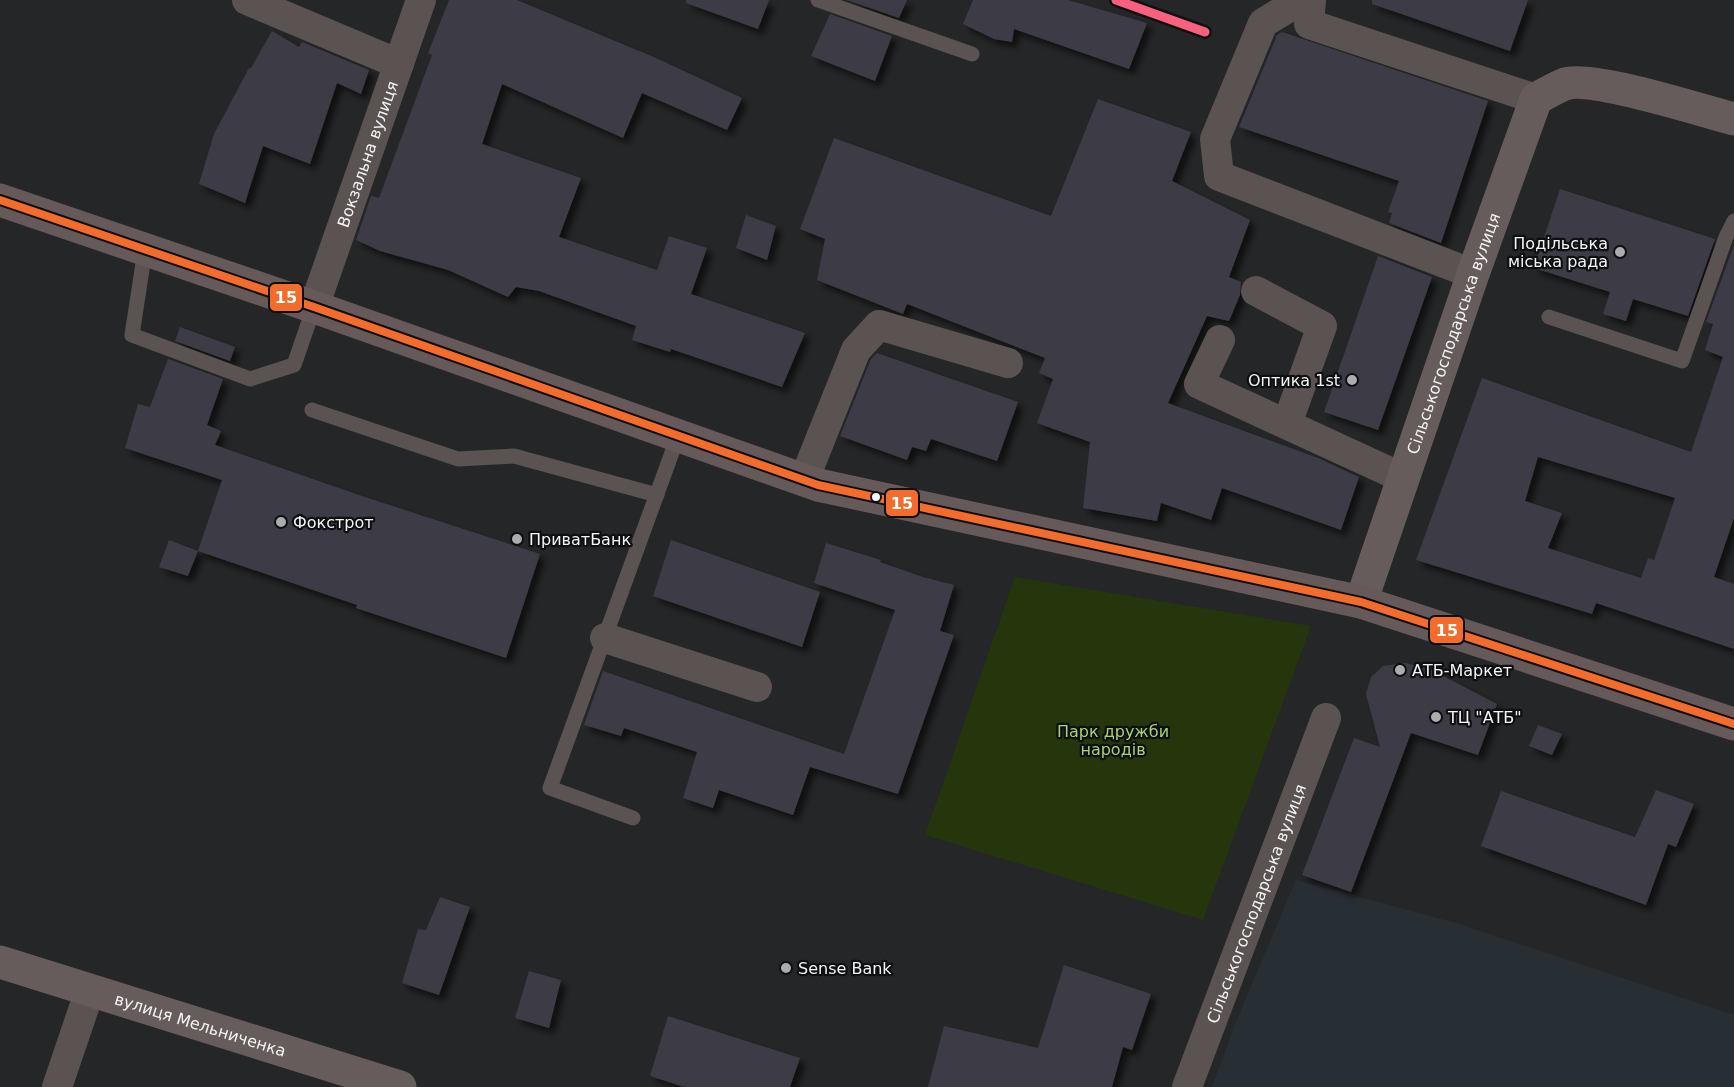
<svg xmlns="http://www.w3.org/2000/svg" width="1734" height="1087" viewBox="0 0 1734 1087" font-family="'DejaVu Sans',sans-serif">
<style>
.built{fill:#282f34}
.park{fill:#25360c}
.building{fill:#3e3a45;fill-rule:evenodd;filter:url(#shadow)}
.lines{fill:none;stroke-linecap:round;stroke-linejoin:round}
.lane{stroke:#5b5252;stroke-width:15}
.street{stroke:#5b5252;stroke-width:30}
.secondary{stroke:#675c5c;stroke-width:33}
.primary{stroke:#66595a;stroke-width:33}
.bus-1-casing{stroke:#0e0f10;stroke-width:12}
.bus-1{stroke:#f36c2b;stroke-width:8}
.rail-1-casing{stroke:#0e0f10;stroke-width:14}
.rail-1{stroke:#f8607d;stroke-width:9}
.poi-dot{fill:#aaacad;stroke:#0e0f10;stroke-width:2}
.bus-dot{fill:#f2f4f5;stroke:#0e0f10;stroke-width:2}
.labels{text-anchor:middle;dominant-baseline:central;stroke-width:4.5;stroke-linejoin:round;paint-order:stroke}
.street-label{font-size:16px;fill:#f2f4f5;stroke:#0e0f10}
.poi-label{font-size:16px;fill:#f2f4f5;stroke:#0e0f10;text-anchor:start}
.park-label{font-size:16px;fill:#a7d375;stroke:#0e0f10}
.line-badge{stroke:#0e0f10;stroke-width:2}
.badge-label{font-size:16px;text-anchor:middle;font-weight:bold;fill:#fff}
</style>
<defs>
<filter id="shadow"><feDropShadow dx="5.5" dy="5.5" stdDeviation="3" flood-color="#0009"/></filter>
</defs>
<rect width="100%" height="100%" fill="#252627"/>
<polygon class="built" points="1296,880 1456,923 1734,1015 1734,1087 1212,1087 1235,1024"/>
<polygon class="park" points="1015,577 1311,626 1203,920 925,835"/>
<g class="building">
<polygon points="449,0 517,0 656,58 742,98 727,130 642,93 623,138 502,84 482,144 581,178 559,237 657,270 669,236 707,248 691,294 805,333 782,387 671,349 670,352 632,340 636,326 539,291 516,287 508,297 448,270 380,251 356,240 371,196 379,198 432,55 428,53"/>
<polygon points="686,0 769,0 758,29 686,3"/>
<polygon points="847,0 907,0 899,18"/>
<polygon points="973,0 1068,0 1147,23 1129,69 1014,29 1012,42 994,39 963,24"/>
<polygon points="1372,0 1528,0 1510,51 1372,4"/>
<polygon points="830,14 892,36 875,81 811,56"/>
<polygon points="272,31 299,47 302,42 369,70 361,94 337,83 310,164 263,146 245,203 199,184 214,134 249,68 251,68"/>
<polygon points="1282,32 1488,101 1441,243 1389,223 1392,213 1388,212 1399,181 1239,127 1277,35"/>
<polygon points="1098,99 1191,132 1172,181 1250,220 1229,277 1241,282 1240,295 1229,321 1207,316 1168,403 1318,458 1359,477 1341,530 1222,488 1211,520 1161,503 1157,521 1083,508 1090,442 1037,423 1053,379 1039,373 1045,358 907,304 903,314 817,280 825,239 800,229 834,138 1051,216"/>
<polygon points="1560,189 1715,239 1688,316 1633,299 1626,321 1603,314 1610,292 1534,268"/>
<polygon points="746,215 776,226 767,260 736,248"/>
<path d="M1734,245v273l-20,59 20,7v65l-138,-46 -4,11 -176,-54 66,-182 209,74 32,-95 -18,-7 8,-26 -7,-2zM1538,457l137,41 -21,62 -6,-2 -7,20 -93,-30 14,-35 -37,-12z"/>
<polygon points="1378,256 1432,277 1378,430 1324,412"/>
<polygon points="180,327 235,347 230,361 175,341"/>
<polygon points="877,353 1018,402 997,461 931,439 926,451 912,447 907,460 840,436 871,359"/>
<polygon points="168,359 223,379 207,425 221,431 215,445 362,496 540,554 506,658 356,608 357,605 198,551 222,480 125,448 138,404 150,407"/>
<polygon points="169,540 198,551 188,576 159,567"/>
<polygon points="671,540 820,592 802,647 653,596"/>
<polygon points="826,543 881,560 880,562 923,577 954,585 940,631 954,635 898,794 810,767 793,815 719,790 713,808 683,798 697,752 624,728 621,736 584,725 603,671 844,754 895,610 814,583"/>
<polygon points="1404,663 1426,667 1497,704 1478,755 1411,733 1351,892 1302,875 1354,738 1380,747 1366,694 1371,677 1383,666"/>
<polygon points="1538,725 1562,734 1552,755 1529,746"/>
<polygon points="1656,790 1694,804 1676,847 1668,844 1646,905 1481,846 1501,791 1635,837"/>
<polygon points="440,897 470,907 439,995 402,983 418,929 426,930"/>
<polygon points="1064,965 1151,994 1132,1050 1123,1047 1112,1087 928,1087 944,1026 1038,1048"/>
<polygon points="529,971 561,980 549,1028 515,1018"/>
<polygon points="668,1016 800,1058 790,1087 684,1087 650,1076"/>
</g>
<g class="lines">
<g class="lane">
<polyline points="818,0 972,54"/>
<polyline points="145,250 132,335 250,379 294,365 314,307"/>
<polyline points="1549,317 1682,361 1726,237 1734,221"/>
<polyline points="312,410 458,459 514,456 657,495"/>
<polyline points="633,818 550,788 678,436"/>
</g>
<g class="street">
<polyline points="247,0 399,64"/>
<polyline points="1301,0 1263,23 1215,139 1219,176 1473,274"/>
<polyline points="1311,0 1309,24 1536,99"/>
<polyline points="1256,291 1322,326 1287,424"/>
<path id="s1" d="M314,307l107,-307"/>
<polyline points="1220,340 1199,384 1403,478"/>
<polyline points="804,480 856,350 879,325 1008,363"/>
<polyline points="605,638 757,687"/>
<polyline points="57,1087 90,990"/>
<path id="s2" d="M1187,1087l139,-369"/>
</g>
<g class="secondary">
<path id="s3" d="M1361,602l112,-328 63,-175c9,-5 19,-11 29,-15 27,-9 137,27 169,35"/>
<path id="s4" d="M0,962l400,125"/>
</g>
<polyline class="primary" points="0,200 314,307 818,485 1361,602 1734,724"/>
<g class="bus-1-casing">
<polyline id="bus-1" points="0,200 314,307 818,485 1361,602 1734,724"/>
</g>
<use href="#bus-1" class="bus-1"/>
<g class="rail-1-casing">
<polyline id="rail-1" points="1116,0 1205,32"/>
</g>
<use href="#rail-1" class="rail-1"/>
</g>
<g class="poi-dot">
<circle cx="1620" cy="252" r="6"/>
<circle cx="1352" cy="380" r="6"/>
<circle cx="281" cy="522" r="6"/>
<circle cx="517" cy="539" r="6"/>
<circle cx="1400" cy="670" r="6"/>
<circle cx="1436" cy="717" r="6"/>
<circle cx="786" cy="968" r="6"/>
</g>
<circle class="bus-dot" cx="876" cy="497" r="5"/>
<g class="labels">
<g class="street-label">
<text stroke="none"><textPath href="#s1" startOffset="162">Вокзальна вулиця</textPath></text>
<text stroke="none"><textPath href="#s3" startOffset="284">Сільськогосподарська вулиця</textPath></text>
<text stroke="none"><textPath href="#s2" startOffset="196">Сільськогосподарська вулиця</textPath></text>
<text stroke="none"><textPath href="#s4" startOffset="210">вулиця Мельниченка</textPath></text>
</g>
<g class="poi-label">
<text x="1608" y="243" text-anchor="end">Подільська<tspan x="1608" dy="18">міська рада</tspan></text>
<text x="1340" y="380" text-anchor="end">Оптика 1st</text>
<text x="293" y="522">Фокстрот</text>
<text x="529" y="539">ПриватБанк</text>
<text x="1412" y="670">АТБ-Маркет</text>
<text x="1448" y="717">ТЦ "АТБ"</text>
<text x="798" y="968">Sense Bank</text>
</g>
<g class="park-label">
<text x="1113" y="731">Парк дружби<tspan x="1113" dy="18">народів</tspan></text>
</g>
</g>
<g class="line-badge">
<rect x="269" y="283" width="34" height="29" rx="6" fill="#f36c2b"/>
<rect x="885" y="489" width="34" height="28" rx="6" fill="#f36c2b"/>
<rect x="1429" y="616" width="35" height="28" rx="6" fill="#f36c2b"/>
</g>
<g class="badge-label">
<text x="286" y="303">15</text>
<text x="902" y="509">15</text>
<text x="1447" y="636">15</text>
</g>
</svg>
